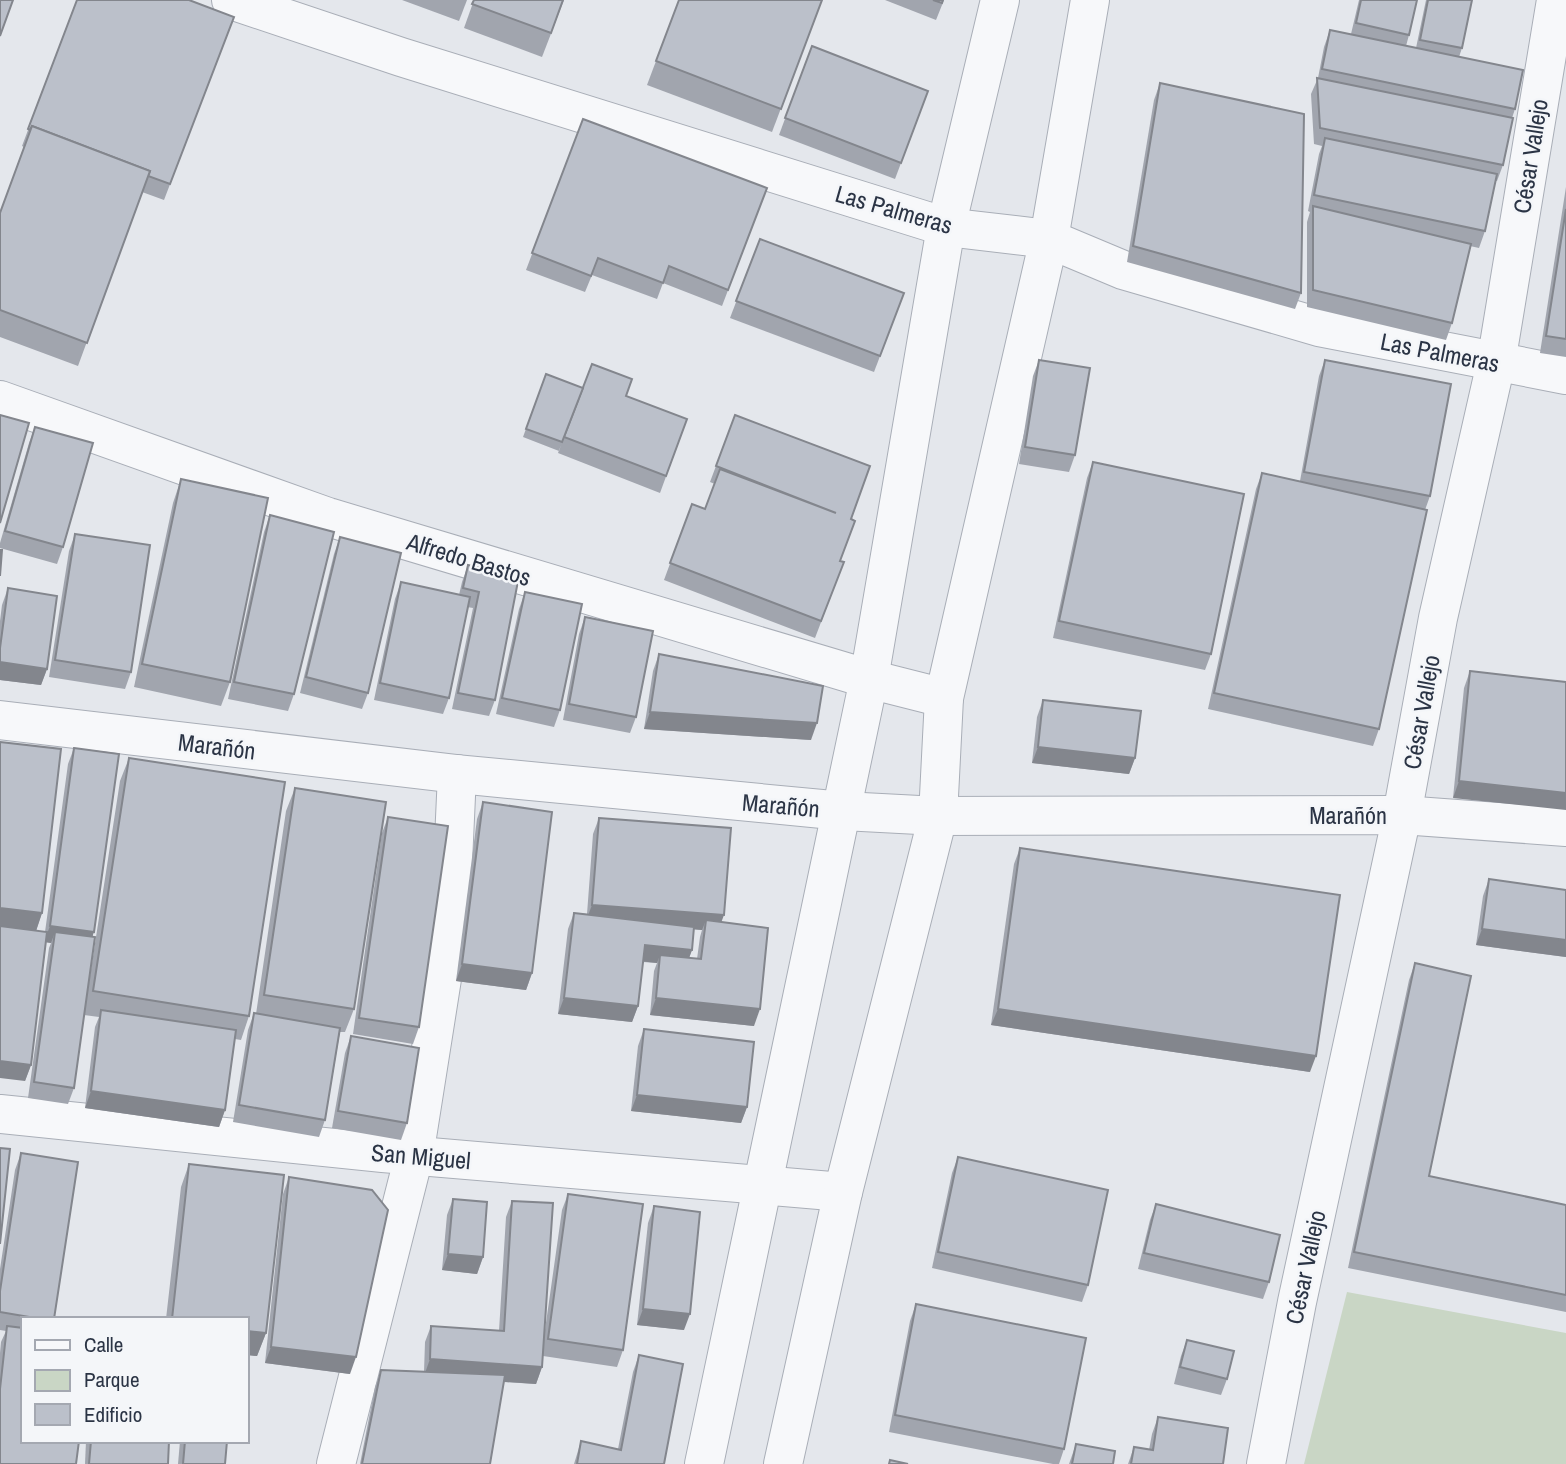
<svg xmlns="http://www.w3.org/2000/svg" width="1566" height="1464" viewBox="0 0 1566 1464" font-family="'Archivo Narrow',sans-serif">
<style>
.green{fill:#c9d6c5}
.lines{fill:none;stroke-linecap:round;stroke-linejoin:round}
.minor-casing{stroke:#a9aeb7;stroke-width:40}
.minor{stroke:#f7f8fa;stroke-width:38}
.wall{fill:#a1a5ae;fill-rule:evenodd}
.shaded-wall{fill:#83868d}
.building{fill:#bbc0ca;stroke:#83868d;stroke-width:2}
.labels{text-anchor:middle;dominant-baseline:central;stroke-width:5;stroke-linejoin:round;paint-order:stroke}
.street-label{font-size:24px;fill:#2b3445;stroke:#f4f6f9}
</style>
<rect width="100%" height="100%" fill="#e4e7ec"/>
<polygon class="green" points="1347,1292 1566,1333 1566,1464 1304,1464"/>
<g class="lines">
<g class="minor-casing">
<g id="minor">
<polyline points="231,0 401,57 946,227 1049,239 1123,270 1319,327 1566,375"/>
<polyline points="0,400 328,517 869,679 944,698"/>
<polyline points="0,720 457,774 843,811 938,816 1402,815 1566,827"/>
<polyline points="0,1114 383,1153 843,1192"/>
<polyline points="336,1464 414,1156 450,928 457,774"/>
<polyline points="704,1464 869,679 946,227 1000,0"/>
<polyline points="783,1464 843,1192 938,816 944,698 1049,239 1090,0"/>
<polyline points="1266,1464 1297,1302 1402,815 1438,618 1496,363 1556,0"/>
</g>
</g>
<use href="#minor" class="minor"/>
</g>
<g class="wall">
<polygon points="77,0 234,17 164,200 142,192 78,366 0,337 0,213 24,147 22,146"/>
<polygon points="402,0 467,0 459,21"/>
<polygon points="474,0 564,0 542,57 464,28"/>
<polygon points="679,0 822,0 772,132 647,85"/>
<polygon points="885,0 944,0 936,20"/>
<polygon points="1359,0 1417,0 1409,35 1406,46 1416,48 1426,0 1472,0 1462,48 1459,57 1515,109 1512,118 1503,165 1497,181 1495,181 1485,231 1479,248 1470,246 1452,323 1446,340 1307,307 1307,222 1310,212 1308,211 1319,154 1322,146 1314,144 1311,94 1318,78 1324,47 1330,30 1351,34"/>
<polygon points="812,46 928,91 895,179 779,135"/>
<polygon points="1160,83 1301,293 1295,309 1127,262 1154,100"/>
<polygon points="583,119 767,188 722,306 663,283 657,299 592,275 585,292 526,270"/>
<polygon points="1566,187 1566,357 1540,353"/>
<polygon points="760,239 904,293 874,372 730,318"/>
<polygon points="1039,360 1075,455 1069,472 1019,464 1033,376"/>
<polygon points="1325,360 1430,496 1425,510 1379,729 1373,746 1208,709 1256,489 1262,473 1300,481 1319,376"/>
<polygon points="546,374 583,388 626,396 687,419 660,493 558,453 561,445 559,451 523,437"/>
<polygon points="735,415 851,519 840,561 844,562 815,638 664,580 692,504 705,509 715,484 710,482"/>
<polygon points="35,427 63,547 57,564 0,548 0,543 29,443"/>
<polygon points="1093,462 1211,654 1205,670 1053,638 1087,478"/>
<polygon points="181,479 230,682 221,706 134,687 173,503"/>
<polygon points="270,515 294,694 288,711 228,699 264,532"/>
<polygon points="75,534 131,672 125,689 49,677 69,551"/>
<polygon points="340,537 368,693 362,709 300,693 334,554"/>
<polygon points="468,565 519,576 495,700 489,716 452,709 473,608 467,607 449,698 443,714 374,700 395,599 401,582 459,595 462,582"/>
<polygon points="8,588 47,669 41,685 0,680 0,621 2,605"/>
<polygon points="525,592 560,710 554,727 496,714 519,609"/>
<polygon points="585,617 636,717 630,733 563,720 579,634"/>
<polygon points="659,654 811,740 644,729 653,671"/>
<polygon points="1470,671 1566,682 1453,798 1464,688"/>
<polygon points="1043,700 1135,758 1129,774 1032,763 1037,717"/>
<polygon points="0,742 42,913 36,931 45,932 68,764 74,748 93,936 74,1088 68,1104 28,1098 49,948 51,943 46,942 31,1065 25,1081"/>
<polygon points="129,758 249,1016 241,1040 235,1039 225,1110 219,1127 85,1108 95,1027 99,1017 84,1015 120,781"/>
<polygon points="295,788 354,1009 345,1032 340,1032 325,1120 319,1137 233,1122 248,1030 254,1013 256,1014 286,811"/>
<polygon points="483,802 532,973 526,990 456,981 477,819"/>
<polygon points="388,817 419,1027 413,1044 353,1034 382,833"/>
<path d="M599,818l122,104 33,104 -104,-11 4,-44 3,-8 -14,-1 -5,44 -6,16 -74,-8 10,-85 6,-16 13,1 6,-80zM694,929l8,1 -2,7 -3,22 -8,-1 3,-8z"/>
<polygon points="1020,848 1310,1072 991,1025 1014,864"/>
<polygon points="1489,879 1566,890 1566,957 1476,945 1483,896"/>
<polygon points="1415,963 1429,1176 1566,1205 1566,1312 1348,1268 1409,980"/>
<polygon points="644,1029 747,1107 741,1123 631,1111 638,1046"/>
<polygon points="351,1036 407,1123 401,1140 332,1128 345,1053"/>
<polygon points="21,1153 54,1319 23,1319 23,1441 0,1464 0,1353 1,1342 6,1331 0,1330 0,1269 15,1170"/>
<polygon points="958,1157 1088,1285 1082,1302 932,1268 952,1173"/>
<polygon points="189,1164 284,1175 266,1333 257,1356 247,1355 247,1319 166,1319 181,1187"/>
<polygon points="289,1177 350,1374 265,1363 283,1194"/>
<polygon points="568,1194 623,1350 617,1367 543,1356 542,1367 536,1384 504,1382 490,1464 360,1464 375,1387 381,1370 424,1372 425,1342 431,1326 499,1331 506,1217 512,1201 544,1337 562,1210"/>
<polygon points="453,1199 483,1257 477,1274 442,1270 447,1215"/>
<polygon points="1156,1204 1269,1282 1263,1299 1138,1269 1150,1220"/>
<polygon points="654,1206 684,1330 637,1325 648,1223"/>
<polygon points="916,1304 1064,1449 1059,1464 1053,1464 889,1432 910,1321"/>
<polygon points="1187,1340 1227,1379 1221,1395 1174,1384 1181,1356"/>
<polygon points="639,1355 664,1464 574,1464 581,1441 618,1449 633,1372"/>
<polygon points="1158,1417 1223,1464 1128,1464 1134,1447 1149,1450 1152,1434"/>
<polygon points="86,1441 169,1441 168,1464 85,1464"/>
<polygon points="180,1441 227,1441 225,1464 178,1464"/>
<polygon points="1076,1444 1113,1464 1069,1464"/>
</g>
<g class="shaded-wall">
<polygon points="0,662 47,669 41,685 0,680"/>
<polygon points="650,712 817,723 811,740 644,729"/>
<polygon points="1038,747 1135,758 1129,774 1032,763"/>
<polygon points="1459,781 1566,793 1566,810 1453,798"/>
<polygon points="592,905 724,915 718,931 706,920 702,930 586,921"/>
<polygon points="0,908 42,913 34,937 0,933"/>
<polygon points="50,926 94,932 88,948 55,932 51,943 44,942"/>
<polygon points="1482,929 1566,940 1566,957 1476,945"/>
<polygon points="645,945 692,950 686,966 660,955 657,963 639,961"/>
<polygon points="462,964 532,973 526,990 456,981"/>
<polygon points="564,998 638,1006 632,1022 558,1014"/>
<polygon points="656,998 760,1009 754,1026 650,1015"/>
<polygon points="998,1009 1316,1056 1310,1072 991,1025"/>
<polygon points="0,1061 31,1065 25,1081 0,1078"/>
<polygon points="91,1091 225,1110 219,1127 85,1108"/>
<polygon points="637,1095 747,1107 741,1123 631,1111"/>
<polygon points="448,1254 483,1257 477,1274 442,1270"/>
<polygon points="643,1309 690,1314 684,1330 637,1325"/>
<polygon points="247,1331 266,1333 257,1356 247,1355"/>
<polygon points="271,1347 356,1357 350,1374 265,1363"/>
<polygon points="430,1359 542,1367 536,1384 424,1376"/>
</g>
<g class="building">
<polygon points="0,0 13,0 0,36"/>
<polygon points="77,0 189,0 234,17 170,184 148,176 150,171 32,126 30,130 28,129"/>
<polygon points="474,0 563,0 551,33 472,4"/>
<polygon points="679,0 822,0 781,109 656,61"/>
<polygon points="933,0 943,0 942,3"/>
<polygon points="1361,0 1417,0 1409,35 1356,23"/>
<polygon points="1428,0 1472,0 1462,48 1420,40"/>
<polygon points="1330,30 1523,70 1515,109 1322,69"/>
<polygon points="812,46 928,91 901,163 785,118"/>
<polygon points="1317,78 1513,118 1503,165 1320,128"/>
<polygon points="1160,83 1304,114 1301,293 1133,246"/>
<polygon points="583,119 767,188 728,290 669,266 663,283 598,258 591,276 532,253"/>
<polygon points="32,126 150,171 87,343 0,310 0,213"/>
<polygon points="1325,138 1497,174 1485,231 1314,195"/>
<polygon points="1313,206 1471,244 1452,323 1313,290"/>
<polygon points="1566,209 1566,339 1546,336"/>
<polygon points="760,239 904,293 880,356 736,301"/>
<polygon points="1039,360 1090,368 1075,455 1025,447"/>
<polygon points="1325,360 1451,384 1430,496 1304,472"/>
<polygon points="592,364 632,379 626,396 687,419 666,476 564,437"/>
<polygon points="546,374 583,388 562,442 526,429"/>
<polygon points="0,415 29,423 0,523"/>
<polygon points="735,415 870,466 851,519 855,521 840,561 844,562 821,621 670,563 692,504 705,509 720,469 836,513 716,466"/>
<polygon points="35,427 93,443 63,547 5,531"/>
<polygon points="1093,462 1244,494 1211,654 1059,621"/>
<polygon points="1262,473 1427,510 1379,729 1214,693"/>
<polygon points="181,479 268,498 230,682 142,664"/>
<polygon points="270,515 334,532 294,694 234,682"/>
<polygon points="75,534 150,545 131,672 55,660"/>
<polygon points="340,537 401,553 368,693 306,677"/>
<polygon points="0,550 2,550 0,576"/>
<polygon points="468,565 519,576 495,700 458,693 479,592 463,588"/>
<polygon points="401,582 470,597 449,698 380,683"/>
<polygon points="8,588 57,596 47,669 0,662 0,648"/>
<polygon points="525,592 582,604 560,710 502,698"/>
<polygon points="585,617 653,631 636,717 569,704"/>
<polygon points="659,654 823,686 817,723 650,712"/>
<polygon points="1470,671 1566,682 1566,793 1459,781"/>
<polygon points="1043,700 1141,711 1135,758 1038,747"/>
<polygon points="0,742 61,749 42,913 0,908"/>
<polygon points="74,748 119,754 94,932 50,926"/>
<polygon points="129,758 285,782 249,1016 93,991"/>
<polygon points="295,788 386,802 354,1009 264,995"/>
<polygon points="483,802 552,812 532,973 462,964"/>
<polygon points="388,817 448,826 419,1027 359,1018"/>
<polygon points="599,818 731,828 724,915 592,905"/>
<polygon points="1020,848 1340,895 1316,1056 998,1009"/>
<polygon points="1489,879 1566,890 1566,940 1482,929"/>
<polygon points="574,913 694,927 692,950 645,945 638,1006 564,998"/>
<polygon points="706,920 768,928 760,1009 656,998 660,955 701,959"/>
<polygon points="0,926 47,932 31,1065 0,1061"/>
<polygon points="55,932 95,937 74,1088 34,1082"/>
<polygon points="1415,963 1471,976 1429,1176 1566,1205 1566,1295 1354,1252"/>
<polygon points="101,1010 236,1030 225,1110 91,1091"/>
<polygon points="254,1013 340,1028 325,1120 239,1105"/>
<polygon points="644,1029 754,1042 747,1107 637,1095"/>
<polygon points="351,1036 419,1048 407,1123 338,1111"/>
<polygon points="0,1148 10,1149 0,1244"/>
<polygon points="21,1153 78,1162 54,1319 41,1319 0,1312 0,1291"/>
<polygon points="958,1157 1108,1190 1088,1285 938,1252"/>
<polygon points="189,1164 284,1175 266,1333 247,1331 247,1319 172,1319"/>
<polygon points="289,1177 372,1190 388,1210 356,1357 271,1347"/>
<polygon points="568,1194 643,1204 623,1350 548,1339"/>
<polygon points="453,1199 487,1202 483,1257 448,1254"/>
<polygon points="512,1201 553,1203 542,1367 430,1359 431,1326 504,1331"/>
<polygon points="1156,1204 1280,1235 1269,1282 1144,1253"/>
<polygon points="654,1206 700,1212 690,1314 643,1309"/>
<polygon points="916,1304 1086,1338 1064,1449 895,1415"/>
<polygon points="7,1326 23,1328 23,1441 79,1441 76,1464 0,1464 0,1389"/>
<polygon points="1187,1340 1234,1351 1227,1379 1180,1367"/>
<polygon points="639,1355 683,1364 664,1464 577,1464 581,1441 621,1450"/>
<polygon points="381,1370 505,1375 490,1464 362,1464"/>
<polygon points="1158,1417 1228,1428 1223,1464 1131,1464 1134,1447 1153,1450"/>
<polygon points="91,1441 169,1441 168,1464 89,1464"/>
<polygon points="185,1441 227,1441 225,1464 183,1464"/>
<polygon points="1076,1444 1115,1451 1113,1464 1072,1464"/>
<polygon points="890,1460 908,1464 889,1464"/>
</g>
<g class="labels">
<g class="street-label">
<text transform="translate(1530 156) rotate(-81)">César Vallejo</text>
<text transform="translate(894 209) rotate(16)">Las Palmeras</text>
<text transform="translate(1440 352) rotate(11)">Las Palmeras</text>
<text transform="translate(469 559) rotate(17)">Alfredo Bastos</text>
<text transform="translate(1421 712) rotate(-80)">César Vallejo</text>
<text transform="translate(217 746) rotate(7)">Marañón</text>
<text transform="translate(781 805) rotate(5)">Marañón</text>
<text x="1348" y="815">Marañón</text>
<text transform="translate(421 1156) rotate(5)">San Miguel</text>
<text transform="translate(1305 1267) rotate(-78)">César Vallejo</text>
</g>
</g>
<rect x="21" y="1317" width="228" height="126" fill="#f4f6f9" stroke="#a4a8b1" stroke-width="2"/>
<rect x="35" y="1340" width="35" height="10" fill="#f7f8fa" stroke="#a4a8b1" stroke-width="2"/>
<text x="84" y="1352" font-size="21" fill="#2b3445">Calle</text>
<rect x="35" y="1370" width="35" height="21" fill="#c9d6c5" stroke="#a4a8b1" stroke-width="2"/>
<text x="84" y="1387" font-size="21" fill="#2b3445">Parque</text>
<rect x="35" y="1404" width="35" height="21" fill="#bbc0ca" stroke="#a4a8b1" stroke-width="2"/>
<text x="84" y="1422" font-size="21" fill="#2b3445">Edificio</text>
</svg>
